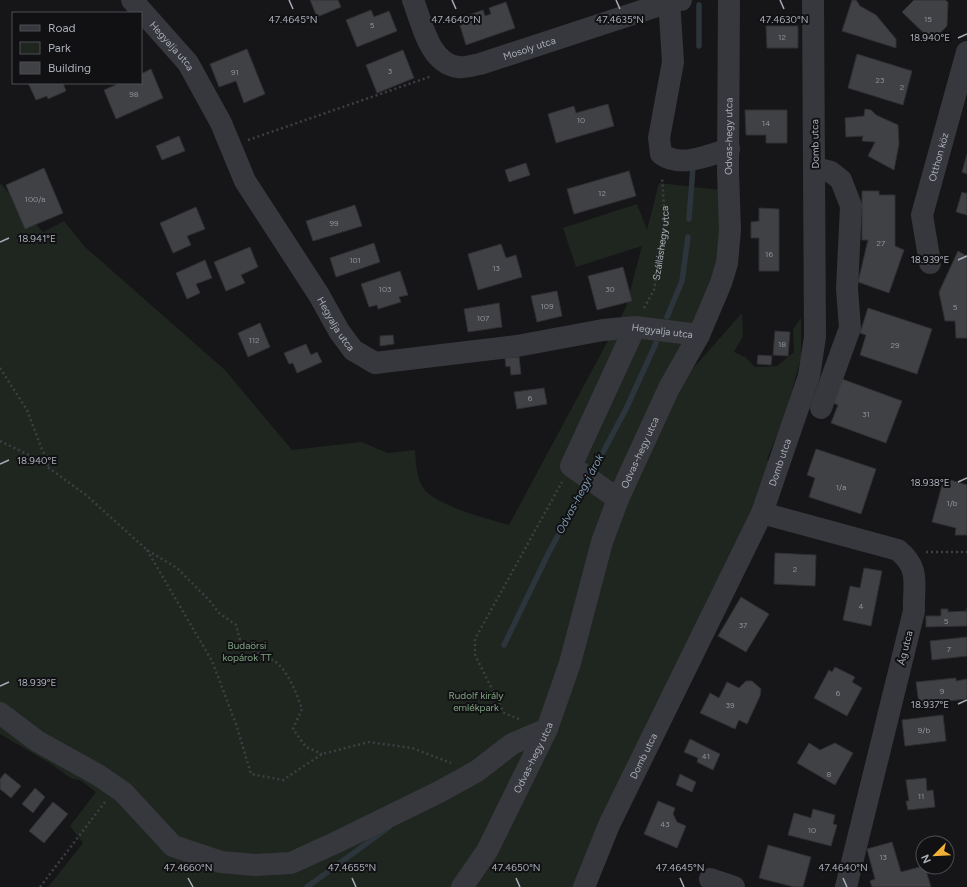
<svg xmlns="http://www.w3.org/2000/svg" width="967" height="887" viewBox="0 0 967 887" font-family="Figtree,sans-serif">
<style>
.green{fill:#1e261f}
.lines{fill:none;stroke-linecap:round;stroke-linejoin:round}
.stream{stroke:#2c353c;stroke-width:5.5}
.building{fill:#404145;stroke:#303034}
.path{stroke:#3d3f44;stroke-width:2.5;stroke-dasharray:2 3;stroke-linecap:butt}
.minor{stroke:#37383d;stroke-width:22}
.ticks{fill:none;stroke:#a8adb8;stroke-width:1.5}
.labels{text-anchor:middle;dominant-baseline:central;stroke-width:4;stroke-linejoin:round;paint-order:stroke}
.number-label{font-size:8px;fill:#8e929b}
.street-label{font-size:10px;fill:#a8adb8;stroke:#111113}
.park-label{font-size:10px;fill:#7fa381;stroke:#111113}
.water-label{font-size:11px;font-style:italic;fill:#7f9bb3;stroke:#111113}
.ticks-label{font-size:10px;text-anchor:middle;fill:#a8adb8;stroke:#111113;stroke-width:4;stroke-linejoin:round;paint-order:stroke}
</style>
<rect width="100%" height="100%" fill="#161618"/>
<path class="green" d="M0,183l43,49 21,-11 20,25 141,124 67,80 69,-8 27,11 27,-3c1,13 1,28 9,39 13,17 64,30 85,36l117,-218 16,-61 -66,21 -13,-39 74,-24 10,26 12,-47 71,8v39l-57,161 69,-78 1,23 -9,16 11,5 10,10 22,-1 17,-14 -1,-23 8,-11v40l-17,61 -17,40 10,8 -193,420h-536l35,-44 -13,-17 26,-34 -16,-12 -8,-1 -21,-15 -51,-30z"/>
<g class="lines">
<g class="stream">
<polyline points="699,5 699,46"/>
<polyline points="689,219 693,167"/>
<polyline points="667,317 682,281 688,237"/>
<polyline points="591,475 626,409 656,343"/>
<polyline points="504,645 549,552 587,483"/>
<polyline points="307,887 389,827"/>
</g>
</g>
<g class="building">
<polygon points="310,0 338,0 341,7 317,17"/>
<polygon points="852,0 856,0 860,6 876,15 896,39 896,48 842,31"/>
<polygon points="914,0 945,0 948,2 947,26 932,41 902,12"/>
<polygon points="506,2 515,28 466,45 458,19 483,10 485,16 491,14 489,8"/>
<polygon points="371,10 374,17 389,11 397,31 357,47 346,20"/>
<polygon points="766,26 798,26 798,48 767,48"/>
<polygon points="247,49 265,94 244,103 236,81 219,87 210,64"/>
<polygon points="403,50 414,78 377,93 366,65"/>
<polygon points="857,54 912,71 903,105 848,88"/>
<polygon points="151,69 163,98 116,119 104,90 120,83 141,83 141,74"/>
<polygon points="28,83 63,83 66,91 48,99 47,96 36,100"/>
<polygon points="608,104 614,126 556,143 548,114 574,106 576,113"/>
<polygon points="865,109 871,110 876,115 898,125 899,144 894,170 868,156 875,142 862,141 863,136 846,137 845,118 864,116"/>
<polygon points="745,110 787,110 787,143 766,143 766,135 746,135"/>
<polygon points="179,136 185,151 162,160 156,146"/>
<polygon points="967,154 967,174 962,172"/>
<polygon points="526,163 530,175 509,182 505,170"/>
<polygon points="44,168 63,213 25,229 6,185"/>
<polygon points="629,171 636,196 574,214 567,189"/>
<polygon points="862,191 879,191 879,195 895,195 895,246 904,250 889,293 858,282 868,240 862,240"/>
<polygon points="962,192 967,194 967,192 967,215 956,212"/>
<polygon points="355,205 362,226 313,241 306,221"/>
<polygon points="196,207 205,229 187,236 191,245 173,253 160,223"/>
<polygon points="759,208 779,209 779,271 759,271 759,238 751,238 751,222 759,221"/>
<polygon points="374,243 380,262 336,277 330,258"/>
<polygon points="501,244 506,258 516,255 522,277 478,290 468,254"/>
<polygon points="250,247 258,267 241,275 245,283 226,291 214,262"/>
<polygon points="958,251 967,256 967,338 956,338 955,321 945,321 939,292"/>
<polygon points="205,260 212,278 196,284 200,293 187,299 176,273"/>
<polygon points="623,267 632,301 597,310 588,276"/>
<polygon points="400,271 408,295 399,297 401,302 378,309 377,305 369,307 361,284"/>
<polygon points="557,291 562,316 537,322 531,296"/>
<polygon points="499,303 502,327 468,332 464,309"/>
<polygon points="868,308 932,329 917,374 860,355 866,335 860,333"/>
<polygon points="260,323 270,347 248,357 238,333"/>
<polygon points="775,331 790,332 788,356 773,355"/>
<polygon points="393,335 394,344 380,346 380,336"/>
<polygon points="306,344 311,355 317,352 322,362 297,373 293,363 289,364 284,353"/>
<polygon points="758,355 772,356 771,365 757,364"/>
<polygon points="519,357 521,374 511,375 510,366 506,367 505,358"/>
<polygon points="842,379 902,401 886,443 831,423 838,405 833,403"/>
<polygon points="544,388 547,404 517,409 514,392"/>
<polygon points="816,449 876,469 861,514 809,497 815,478 807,475"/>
<polygon points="944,478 967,485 967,535 955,535 956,528 932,522"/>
<polygon points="775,553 816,555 815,586 774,584"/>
<polygon points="864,568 882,571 871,626 843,620 850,586 860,588"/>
<polygon points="741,597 769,614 746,652 718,636"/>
<polygon points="967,608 967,626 926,627 926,616 941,616 941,609 948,609 948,612 967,611"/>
<polygon points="967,637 967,656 932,660 930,641"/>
<polygon points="835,667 855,677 852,682 862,688 847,716 814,698 829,670 832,672"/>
<polygon points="956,678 956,681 967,679 967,699 919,704 916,682"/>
<polygon points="746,681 752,681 761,689 760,696 747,724 739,720 735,729 700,713 710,693 719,698 727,682 739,688"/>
<polygon points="943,715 946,741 905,746 902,720"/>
<polygon points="690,739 720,754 713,770 697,762 698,758 684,752"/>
<polygon points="809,743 820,750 835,743 853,753 835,785 797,763"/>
<polygon points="5,773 21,786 11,798 0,789 0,779"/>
<polygon points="680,774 696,782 692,792 676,785"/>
<polygon points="926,778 927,791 933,790 935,807 908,810 906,801 909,801 906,780"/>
<polygon points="35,788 45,797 33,813 22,804"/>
<polygon points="658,801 675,808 673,814 677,822 686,826 677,848 644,834"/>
<polygon points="53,802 68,814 44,843 29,831"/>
<polygon points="813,809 835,815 833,824 837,825 831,846 788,835 794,813 811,818"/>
<polygon points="892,842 901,872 923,866 925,867 931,887 872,887 870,881 875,879 867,849"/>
<polygon points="768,845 811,857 803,887 794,887 759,878"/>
</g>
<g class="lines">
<g class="path">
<polyline points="248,140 432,76"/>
<path id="s1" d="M644,308l10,-18 11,-70 -3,-43"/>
<polyline points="0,368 27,410 43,452 50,460 47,467"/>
<path d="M0,441l35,17 51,37 61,55 30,18 32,32 10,13 17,12 5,19c11,7 22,11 33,17 12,6 24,35 28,48l-9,20 13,18 16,7"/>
<polyline points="147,550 212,661 236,724 251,774 283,780 322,754 369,742 412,748 451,763"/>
<polyline points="926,552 967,552"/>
<polyline points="519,719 504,713 475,655 475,639 562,482"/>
<polyline points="40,887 105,802"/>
</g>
<g class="minor">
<path id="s2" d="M132,0l56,63 33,60 24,58 74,114 20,36 14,19 22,13 142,-17 86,-16 32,-3 64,8"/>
<path id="s3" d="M413,0c9,23 16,63 45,67 7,1 16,-2 22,-3l189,-62 12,-2"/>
<path d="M669,0l4,62 -14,76 2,16c20,14 46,2 68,-5"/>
<polyline points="815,168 831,172 841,180 851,206 847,289 850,328 821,408"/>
<path id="s4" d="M930,263l-8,-48 45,-163"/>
<polyline points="618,499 571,466 635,327"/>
<path d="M762,513l136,37c23,19 15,34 16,61l-68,276"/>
<polyline points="0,713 37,741 98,775 123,792 173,846 221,862 255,865 291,863 337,842 439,792 477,771 512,744 547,729"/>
<polyline points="710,879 734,887"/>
<path id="s5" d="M462,887l25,-36 60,-122 23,-66 32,-121 16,-43 51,-111 30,-53 22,-52 6,-20 3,-33 -2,-59 1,-171"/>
<path id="s6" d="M584,887l25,-62 153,-312 47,-137 6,-39 -2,-337"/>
</g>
</g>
<path class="ticks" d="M289,0l4,9M452,0l4,9M616,0l4,9M780,0l4,9M958,38l9,-4M0,242l9,-4M958,260l9,-4M0,464l9,-4M958,482l9,-4M0,686l9,-4M958,704l9,-4M188,878l5,9M352,878l4,9M516,878l4,9M680,878l4,9M843,878l4,9"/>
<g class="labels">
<g class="number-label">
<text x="928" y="19">15</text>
<text x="372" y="25">5</text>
<text x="782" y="37">12</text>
<text x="390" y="71">3</text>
<text x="235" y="72">91</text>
<text x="880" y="80">23</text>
<text x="902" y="87">2</text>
<text x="134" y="94">98</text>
<text x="581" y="120">10</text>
<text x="766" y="123">14</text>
<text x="602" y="193">12</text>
<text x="35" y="199">100/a</text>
<text x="334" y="223">99</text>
<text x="881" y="243">27</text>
<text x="769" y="254">16</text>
<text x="355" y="260">101</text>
<text x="496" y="268">13</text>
<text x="385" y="289">103</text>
<text x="610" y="289">30</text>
<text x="547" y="306">109</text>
<text x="955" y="307">5</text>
<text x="483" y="318">107</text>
<text x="254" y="340">112</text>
<text x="782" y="344">18</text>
<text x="895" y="345">29</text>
<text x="530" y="398">6</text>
<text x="866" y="414">31</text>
<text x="841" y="487">1/a</text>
<text x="952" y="503">1/b</text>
<text x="795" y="569">2</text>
<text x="861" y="606">4</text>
<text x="946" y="621">5</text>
<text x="743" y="625">37</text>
<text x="949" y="649">7</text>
<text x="942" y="691">9</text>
<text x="838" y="693">6</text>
<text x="730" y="705">39</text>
<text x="924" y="730">9/b</text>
<text x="706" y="756">41</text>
<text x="829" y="774">8</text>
<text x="921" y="796">11</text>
<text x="665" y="824">43</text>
<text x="812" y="830">10</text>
<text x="883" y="857">13</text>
</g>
<g class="street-label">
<text stroke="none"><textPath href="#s2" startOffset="61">Hegyalja utca</textPath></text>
<text stroke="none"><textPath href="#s3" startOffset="159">Mosoly utca</textPath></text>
<text stroke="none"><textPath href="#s5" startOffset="808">Odvas-hegy utca</textPath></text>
<text transform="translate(815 144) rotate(-91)">Domb utca</text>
<text stroke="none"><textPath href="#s4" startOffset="109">Otthon köz</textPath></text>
<text stroke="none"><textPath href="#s1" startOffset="68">Szálláshegy utca</textPath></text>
<text stroke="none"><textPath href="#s2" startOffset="385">Hegyalja utca</textPath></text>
<text stroke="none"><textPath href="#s2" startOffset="732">Hegyalja utca</textPath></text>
<text stroke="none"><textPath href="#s5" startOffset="472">Odvas-hegy utca</textPath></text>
<text stroke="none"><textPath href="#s6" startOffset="468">Domb utca</textPath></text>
<text transform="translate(905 648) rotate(-76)">Ág utca</text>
<text stroke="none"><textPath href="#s6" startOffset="144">Domb utca</textPath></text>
<text stroke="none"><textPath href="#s5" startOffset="148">Odvas-hegy utca</textPath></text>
</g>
<g class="park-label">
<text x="247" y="645">Budaörsi<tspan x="247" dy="12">kopárok TT</tspan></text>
<text x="476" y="695">Rudolf király<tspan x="476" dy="12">emlékpark</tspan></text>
</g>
<g class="water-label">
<text transform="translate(580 494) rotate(-62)">Odvas-hegyi árok</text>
</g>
</g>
<g class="ticks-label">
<text x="620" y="23">47.4635°N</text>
<text x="293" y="23">47.4645°N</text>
<text x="456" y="23">47.4640°N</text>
<text x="784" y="23">47.4630°N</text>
<text x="930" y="41">18.940°E</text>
<text x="37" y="242">18.941°E</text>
<text x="930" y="263">18.939°E</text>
<text x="37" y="464">18.940°E</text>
<text x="930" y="486">18.938°E</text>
<text x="37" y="686">18.939°E</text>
<text x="930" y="708">18.937°E</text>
<text x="188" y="871">47.4660°N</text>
<text x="352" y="871">47.4655°N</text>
<text x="516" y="871">47.4650°N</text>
<text x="680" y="871">47.4645°N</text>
<text x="843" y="871">47.4640°N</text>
</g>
<rect x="12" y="12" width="130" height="72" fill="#111113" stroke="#4d4f55"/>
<rect x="20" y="25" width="20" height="6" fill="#37383d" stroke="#4d4f55"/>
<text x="48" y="32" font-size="12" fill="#a8adb8">Road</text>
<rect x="20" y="42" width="20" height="12" fill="#1e261f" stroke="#4d4f55"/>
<text x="48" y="52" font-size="12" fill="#a8adb8">Park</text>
<rect x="20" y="62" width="20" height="12" fill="#404145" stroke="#4d4f55"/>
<text x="48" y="72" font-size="12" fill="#a8adb8">Building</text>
<g transform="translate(935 855) rotate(246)"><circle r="19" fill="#111113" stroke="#4d4f55"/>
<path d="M0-3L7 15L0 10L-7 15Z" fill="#f2b134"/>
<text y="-6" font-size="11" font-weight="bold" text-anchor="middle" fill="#a8adb8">N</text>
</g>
</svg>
